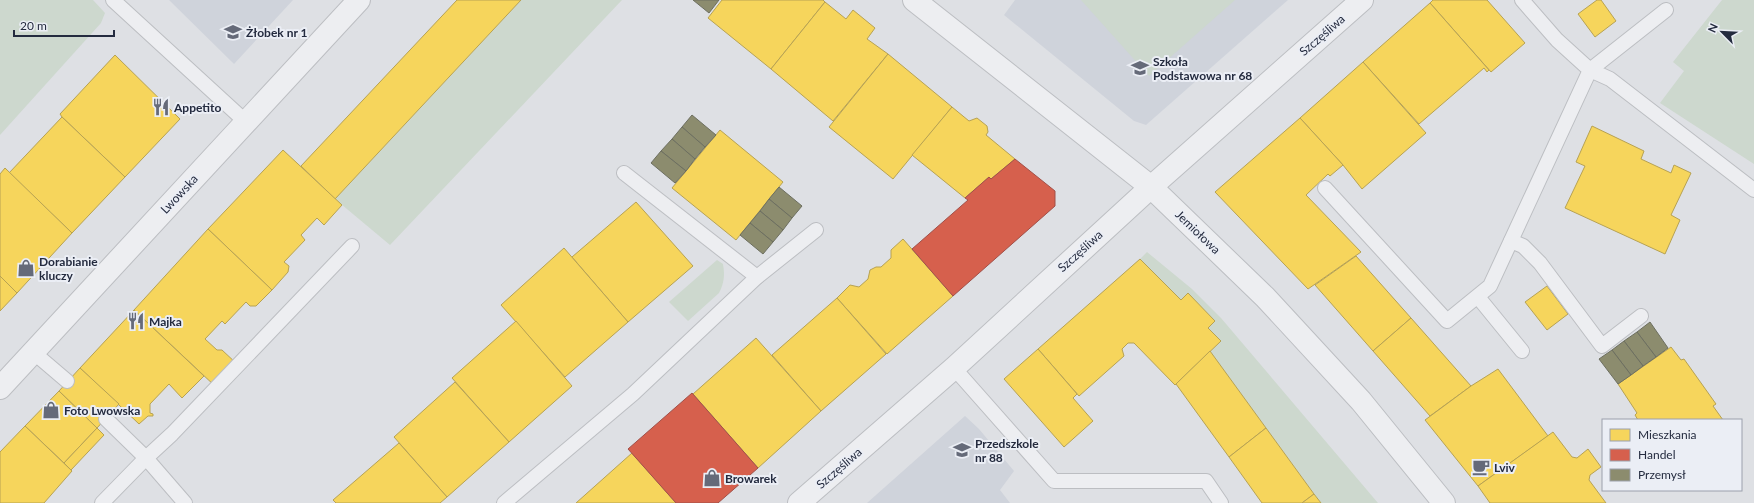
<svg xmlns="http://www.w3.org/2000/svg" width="1754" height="503" viewBox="0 0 1754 503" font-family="Lato,sans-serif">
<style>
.built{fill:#cfd3db}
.green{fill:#cdd8ce}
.homes{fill:#f6d55c;stroke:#b7a253}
.shops{fill:#d6604d;stroke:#a15049}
.industry{fill:#8c8c6e;stroke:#6d6f60}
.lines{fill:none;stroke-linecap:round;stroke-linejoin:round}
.service-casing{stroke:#bcbec2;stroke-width:16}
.minor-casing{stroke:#bcbec2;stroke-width:24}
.service{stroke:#edeef1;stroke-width:14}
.minor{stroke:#edeef1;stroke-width:22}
.labels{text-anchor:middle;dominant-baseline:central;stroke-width:4;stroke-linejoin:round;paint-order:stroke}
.poi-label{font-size:12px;font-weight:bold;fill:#242b3f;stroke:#ebeef5;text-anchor:start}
.street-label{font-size:12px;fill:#242b3f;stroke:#ebeef5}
</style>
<rect width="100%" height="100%" fill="#dee0e4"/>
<g class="built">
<polygon points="169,0 293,0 234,64"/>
<polygon points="1015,0 1288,0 1146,125 1134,121 1004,15"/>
<polygon points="965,416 979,429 1014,471 1000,490 1010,503 867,503"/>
</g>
<g class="green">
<polygon points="0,0 93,0 105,13 101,23 0,135"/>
<polygon points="521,0 622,0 390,245 335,199"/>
<polygon points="1081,0 1235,0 1149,76"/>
<polygon points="1722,0 1754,0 1754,164 1660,103 1684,71 1673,62"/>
<polygon points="1147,252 1192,289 1221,318 1378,503 1321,503 1210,351 1221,341 1208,328 1215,321 1188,294 1181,300 1140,259"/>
<path d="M717,260l6,4c2,12 1,19 -4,29l-31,28 -19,-19z"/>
</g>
<g class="homes">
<polygon points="457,0 521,0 335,199 301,166"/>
<polygon points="722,0 823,0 825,2 771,69 708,18"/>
<polygon points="1433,0 1487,0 1525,43 1491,72 1430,3"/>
<polygon points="1597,0 1601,0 1616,21 1595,37 1578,14"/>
<polygon points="825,2 846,19 853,10 875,28 867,39 888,54 833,121 771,69"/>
<polygon points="1430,3 1489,70 1487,72 1484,68 1419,124 1363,62"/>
<polygon points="888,54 952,107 893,179 829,127"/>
<polygon points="115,55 180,119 125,177 62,117 60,114"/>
<polygon points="1363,62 1426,133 1362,189 1343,165 1300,118"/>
<polygon points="952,107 969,121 977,118 987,126 988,132 986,135 1015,159 991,179 989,177 965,198 912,155"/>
<polygon points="62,117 125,177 72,233 9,173"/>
<polygon points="1300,118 1343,165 1330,176 1328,174 1306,195 1361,252 1308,289 1215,192"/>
<polygon points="1592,126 1644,151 1641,159 1671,173 1674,165 1691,173 1671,215 1680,220 1665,254 1565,208 1585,166 1576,162"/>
<polygon points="720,130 783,182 736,240 672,188"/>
<polygon points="283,150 342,205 324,225 317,218 301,235 305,240 284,262 289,266 288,272 272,290 208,229"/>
<polygon points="5,168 72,233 17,293 0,276 0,174"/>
<polygon points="636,202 693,266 628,322 572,257"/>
<polygon points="208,229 272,290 256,306 250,306 246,302 225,324 222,321 205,339 217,350 222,350 237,364 216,387 134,310"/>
<polygon points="903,239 953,296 887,354 837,298 850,285 859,287 868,279 870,270 876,267 881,267 891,258 891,250"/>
<polygon points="564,248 628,322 565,377 501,305"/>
<polygon points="1356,256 1411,318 1373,351 1315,285"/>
<polygon points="1140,259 1181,300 1188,293 1215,321 1208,328 1221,341 1175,385 1134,343 1128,343 1122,349 1124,356 1079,396 1038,349"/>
<polygon points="0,276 17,293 0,311"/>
<polygon points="1547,286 1568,314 1547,330 1525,302"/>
<polygon points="837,298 886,354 821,411 772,355"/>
<polygon points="134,310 204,376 182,398 169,384 150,404 150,413 153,414 153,416 148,416 139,424 80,368"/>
<polygon points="1411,318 1471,386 1430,416 1373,351"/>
<polygon points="516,321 572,386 509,442 452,378"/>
<polygon points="756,338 821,411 758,468 693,394"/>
<polygon points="1671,347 1681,360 1684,359 1716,404 1713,406 1723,420 1638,420 1635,415 1637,413 1618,384"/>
<polygon points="1038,349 1077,394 1073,398 1093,421 1064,447 1004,379"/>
<polygon points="1210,351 1266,428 1229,457 1176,384"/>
<polygon points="80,368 119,404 97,428 59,391"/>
<polygon points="1498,369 1548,436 1478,486 1425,420 1471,386"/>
<polygon points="455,382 509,442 447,497 394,437"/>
<polygon points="59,391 97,428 64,463 25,426"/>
<polygon points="25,426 72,471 44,503 0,503 0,452"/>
<polygon points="97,428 104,435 71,470 64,463"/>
<polygon points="1266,428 1314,494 1302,503 1262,503 1229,457"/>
<polygon points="1553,432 1572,457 1577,458 1588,449 1601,467 1590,475 1589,480 1606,503 1490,503 1478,486"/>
<polygon points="399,443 447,497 440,503 336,503 333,500"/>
<polygon points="632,453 676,503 576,503"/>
<polygon points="1314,494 1321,503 1302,503"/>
</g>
<g class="shops">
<polygon points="1015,159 1055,191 1055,206 953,296 912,249 968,200 965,198 989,177 991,179"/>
<polygon points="692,393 758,468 718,503 676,503 628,449"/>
</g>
<g class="industry">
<polygon points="693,0 719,0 709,13"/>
<polygon points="692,115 716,135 705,147 682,127"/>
<polygon points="682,127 705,147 695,159 672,139"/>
<polygon points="672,139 695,159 686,171 661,151"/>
<polygon points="661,151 686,171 675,183 651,163"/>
<polygon points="779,187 802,206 792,218 769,199"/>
<polygon points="769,199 792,218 783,230 760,211"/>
<polygon points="760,211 783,230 773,242 750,223"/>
<polygon points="750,223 773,242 763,254 740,235"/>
<polygon points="1650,322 1668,348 1656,357 1637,332"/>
<polygon points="1637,332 1656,357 1643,366 1624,341"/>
<polygon points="1624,341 1643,366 1631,375 1612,350"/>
<polygon points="1612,350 1631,375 1618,384 1599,359"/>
</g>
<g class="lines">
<g class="service-casing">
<g id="service">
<polyline points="113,0 246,122"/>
<polyline points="1666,10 1590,70 1610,79 1754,190"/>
<polyline points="624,173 757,277"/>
<polyline points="1325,188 1447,321 1490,286 1590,70 1557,40 1522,0"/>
<polyline points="1511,241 1523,246 1540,263 1602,346 1641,316"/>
<polyline points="1478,297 1522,351"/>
<polyline points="33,352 67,381"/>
<polyline points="954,368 1054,481 1206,481 1221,503"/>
<polyline points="106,419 146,458 185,503"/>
<polyline points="102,503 146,458 172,434 352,246"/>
<polyline points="504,503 633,394 757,277 816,230"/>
</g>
</g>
<g class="minor-casing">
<g id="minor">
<polyline points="914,0 1151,187 1265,297 1361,401 1444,503"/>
<polyline points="0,388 359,0"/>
<polyline points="799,503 954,368 1151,187 1362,0"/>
</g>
</g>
<use href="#service" class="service"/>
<use href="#minor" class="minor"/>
</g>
<defs>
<g id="school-bare" transform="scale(1.38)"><path d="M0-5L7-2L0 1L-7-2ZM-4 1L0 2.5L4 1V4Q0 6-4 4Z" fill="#656a79" stroke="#ebeef5" stroke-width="2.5" paint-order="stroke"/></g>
<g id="restaurant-bare" transform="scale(1.38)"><path d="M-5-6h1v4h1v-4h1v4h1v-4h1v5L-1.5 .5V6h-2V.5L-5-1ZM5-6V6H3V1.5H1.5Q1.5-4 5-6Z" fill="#656a79" stroke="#ebeef5" stroke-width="2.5" paint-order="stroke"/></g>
<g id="shop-bare" transform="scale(1.38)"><path d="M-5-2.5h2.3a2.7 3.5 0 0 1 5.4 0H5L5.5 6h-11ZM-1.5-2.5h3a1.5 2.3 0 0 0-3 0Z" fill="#656a79" stroke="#ebeef5" stroke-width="2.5" paint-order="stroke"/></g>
<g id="cafe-bare" transform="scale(1.38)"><path d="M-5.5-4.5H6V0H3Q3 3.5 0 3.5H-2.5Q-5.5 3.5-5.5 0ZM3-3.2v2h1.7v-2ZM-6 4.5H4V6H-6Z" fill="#656a79" stroke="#ebeef5" stroke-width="2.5" paint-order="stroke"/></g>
</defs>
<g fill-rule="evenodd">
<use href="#school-bare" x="233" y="32"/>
<use href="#school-bare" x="1140" y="68"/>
<use href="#restaurant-bare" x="161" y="107"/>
<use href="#shop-bare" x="26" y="268"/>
<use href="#restaurant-bare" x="136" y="321"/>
<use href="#shop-bare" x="51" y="410"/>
<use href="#school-bare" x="962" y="450"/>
<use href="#cafe-bare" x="1481" y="467"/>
<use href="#shop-bare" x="712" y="478"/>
</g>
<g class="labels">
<g class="poi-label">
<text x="246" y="32">Żłobek nr 1</text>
<text x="1153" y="61">Szkoła<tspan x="1153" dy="14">Podstawowa nr 68</tspan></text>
<text x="174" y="107">Appetito</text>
<text x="39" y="261">Dorabianie<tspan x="39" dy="14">kluczy</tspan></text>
<text x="149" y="321">Majka</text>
<text x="64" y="410">Foto Lwowska</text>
<text x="975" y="443">Przedszkole<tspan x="975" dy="14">nr 88</tspan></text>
<text x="1494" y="467">Lviv</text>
<text x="725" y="478">Browarek</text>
</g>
<g class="street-label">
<text transform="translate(1322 35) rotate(-41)">Szczęśliwa</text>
<text transform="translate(179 194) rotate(-47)">Lwowska</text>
<text transform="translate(1198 232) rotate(44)">Jemiołowa</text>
<text transform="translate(1080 251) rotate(-42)">Szczęśliwa</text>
<text transform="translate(839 468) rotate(-41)">Szczęśliwa</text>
</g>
</g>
<rect x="1602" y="419" width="140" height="72" fill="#ebeef5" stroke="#9ba0ac"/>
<rect x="1610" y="429" width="20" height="12" fill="#f6d55c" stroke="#9ba0ac"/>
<text x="1638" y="439" font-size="12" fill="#242b3f">Mieszkania</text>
<rect x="1610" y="449" width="20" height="12" fill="#d6604d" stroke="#9ba0ac"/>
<text x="1638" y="459" font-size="12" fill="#242b3f">Handel</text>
<rect x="1610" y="469" width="20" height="12" fill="#8c8c6e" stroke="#9ba0ac"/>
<text x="1638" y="479" font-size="12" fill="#242b3f">Przemysł</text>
<g transform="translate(1722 32) rotate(294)" stroke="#ebeef5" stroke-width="3" paint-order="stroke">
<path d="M0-3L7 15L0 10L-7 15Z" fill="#242b3f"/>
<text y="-6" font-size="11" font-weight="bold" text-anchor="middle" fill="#242b3f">N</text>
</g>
<path d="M14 30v6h100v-6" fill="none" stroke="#242b3f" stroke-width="2"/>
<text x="20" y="30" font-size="12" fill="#242b3f" stroke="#ebeef5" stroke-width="3" paint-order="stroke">20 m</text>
</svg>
